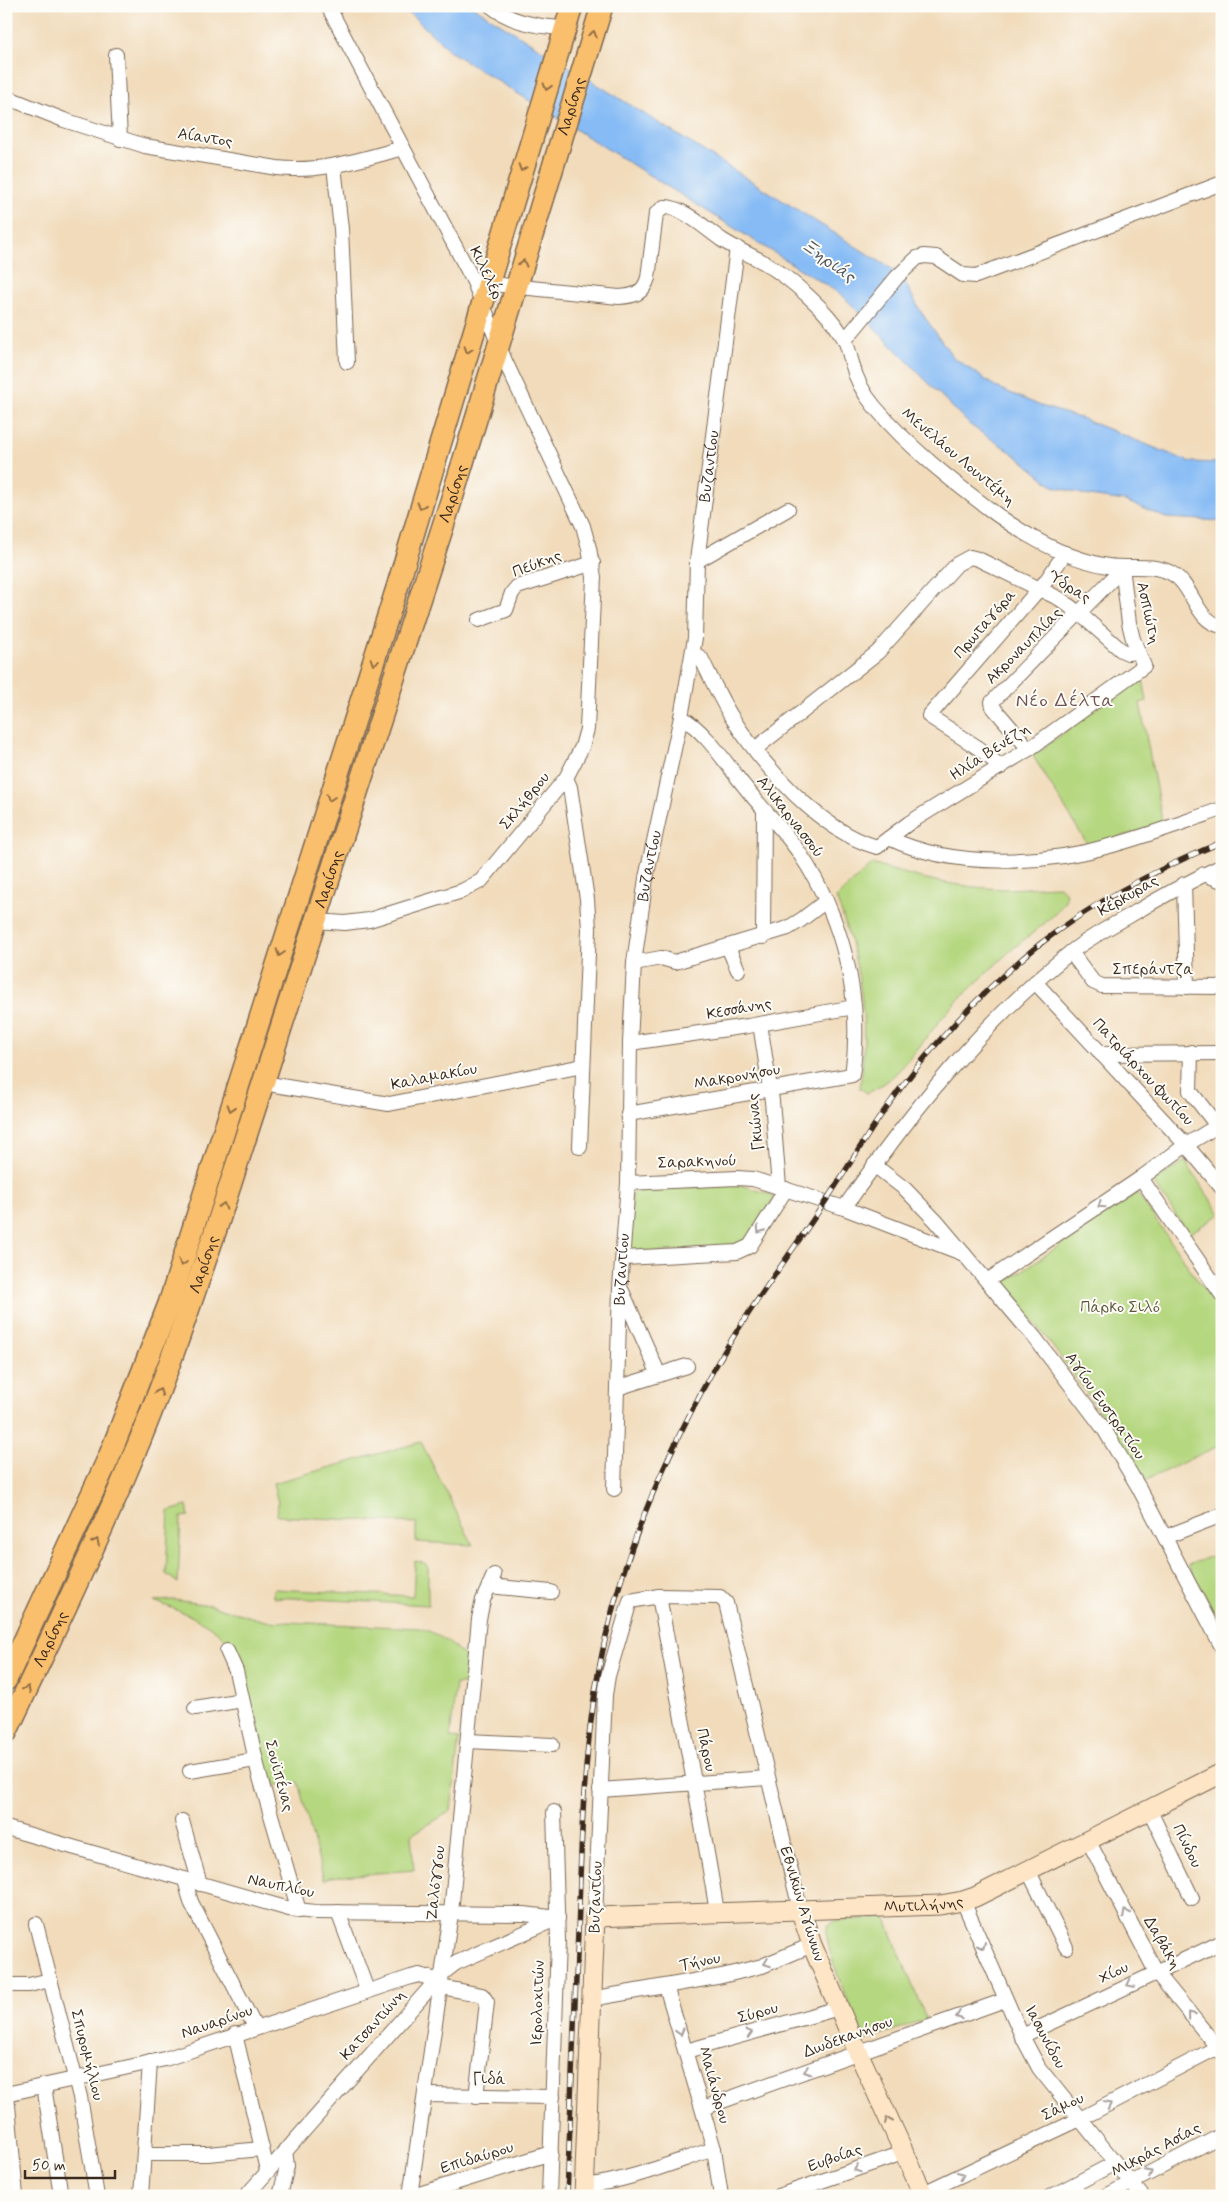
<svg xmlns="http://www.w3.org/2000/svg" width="1228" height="2202" viewBox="0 0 1228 2202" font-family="Mynerve,sans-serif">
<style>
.green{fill:#b5d77f;stroke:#78804e}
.water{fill:#86bbf5;stroke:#60728a}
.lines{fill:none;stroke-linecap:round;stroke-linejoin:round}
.street-casing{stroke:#7b6855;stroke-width:16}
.secondary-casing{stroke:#7b6855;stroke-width:21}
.primary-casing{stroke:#7b6855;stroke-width:24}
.street{stroke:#fff;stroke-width:14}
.secondary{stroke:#fde5c5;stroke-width:19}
.primary{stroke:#f9bf6d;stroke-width:21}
.rail-casing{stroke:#3b2a1e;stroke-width:5.5}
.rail{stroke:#fdfcf7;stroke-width:4;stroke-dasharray:11;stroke-linecap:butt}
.oneway{stroke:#906d42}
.oneway2{stroke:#a79f9a}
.oneway3{stroke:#9c8872}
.labels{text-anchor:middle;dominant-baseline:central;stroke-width:4;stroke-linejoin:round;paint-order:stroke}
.street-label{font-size:16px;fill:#3b2a1e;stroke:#fdfcf7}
.park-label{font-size:16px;fill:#5a5536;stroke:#fdfcf7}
.water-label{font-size:18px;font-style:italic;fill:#52565e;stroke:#fdfcf7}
.quarter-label{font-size:19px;letter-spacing:1px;fill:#6f5251;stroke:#fdfcf7}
</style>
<rect width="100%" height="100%" fill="#fdfcf7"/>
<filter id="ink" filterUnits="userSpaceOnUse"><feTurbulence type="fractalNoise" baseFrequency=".02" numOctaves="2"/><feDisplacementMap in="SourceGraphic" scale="10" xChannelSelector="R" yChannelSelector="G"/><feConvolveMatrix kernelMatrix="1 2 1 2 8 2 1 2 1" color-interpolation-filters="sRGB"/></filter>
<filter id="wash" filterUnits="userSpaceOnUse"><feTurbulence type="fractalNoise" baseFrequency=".0096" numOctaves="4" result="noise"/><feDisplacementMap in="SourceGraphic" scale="20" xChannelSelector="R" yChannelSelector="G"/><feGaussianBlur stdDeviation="1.12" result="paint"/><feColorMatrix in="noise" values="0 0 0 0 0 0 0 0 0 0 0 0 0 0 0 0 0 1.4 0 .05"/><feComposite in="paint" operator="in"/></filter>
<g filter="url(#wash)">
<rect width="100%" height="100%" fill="#f1dbbb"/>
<g class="green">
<polygon points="1140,676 1143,679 1147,701 1140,703 1162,820 1170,821 1089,847 1033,756"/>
<path d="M872,864c43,14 88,24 133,25 18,0 36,-3 55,-3 3,3 5,5 6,9 1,16 -46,46 -58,58 -20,19 -40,37 -58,56 -25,26 -49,71 -83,84l-7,-5c10,-66 0,-129 -24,-190z"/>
<polygon points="1185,1161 1220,1214 1189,1234 1153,1182"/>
<polygon points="741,1185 775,1196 744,1246 641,1253 629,1247 632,1193 635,1190"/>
<path d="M1137,1193l85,122v129l-80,38c-38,-69 -85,-134 -137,-194l-1,-5z"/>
<polygon points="421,1442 473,1545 416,1542 416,1523 277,1516 278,1503 273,1483"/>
<polygon points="187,1506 189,1516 181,1517 178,1583 166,1574 169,1511"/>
<polygon points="1222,1552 1222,1626 1188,1565"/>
<polygon points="415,1561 425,1563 428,1568 428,1605 273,1597 273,1589 413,1596"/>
<path d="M174,1600l36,5 55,16 154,7c20,5 33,17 48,30l-3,26h-8l-6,54 9,1 -8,72 -40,24 3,35 -84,7 -6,3 -26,-98 -27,4 -3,-13 -4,1 -26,-118c-18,-32 -52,-42 -84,-55z"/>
<path d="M885,1917l41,102 -60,21c-10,-17 -43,-93 -39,-111 1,-5 4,-6 7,-8z"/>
</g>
<polygon class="water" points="402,6 472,6 895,271 902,277 921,312 953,357 996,387 1041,406 1083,419 1190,462 1222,463 1222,521 1166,518 1125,501 1089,496 1053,486 1014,454 970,425 842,295 451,52"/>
</g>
<g filter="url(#ink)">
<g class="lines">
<g class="street-casing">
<g id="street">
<path d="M491,6c20,17 50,21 74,22"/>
<polyline points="116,55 120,139"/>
<path d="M6,97l58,23 81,26 132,22c44,5 85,-9 126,-20"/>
<polyline points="334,166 341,229 347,362"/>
<path d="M481,283l138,14c15,-1 24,-3 29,-19l8,-64 8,-7c18,-1 43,23 58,33 14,9 29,15 43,23 26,16 61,46 77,72 6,8 7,19 10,28 4,17 12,31 22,43 35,42 79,76 122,108 33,24 71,45 112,52 21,3 44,-3 63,7 23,12 24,49 51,53"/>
<polyline points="845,340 897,277 917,258 924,256 936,257 963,275 976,276 1222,183"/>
<polyline points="697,561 788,509"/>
<polyline points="479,620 506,610 512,593 517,587 593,563"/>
<path d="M693,653l8,5c10,20 19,40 30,58 31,49 89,115 146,131l32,-24 120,-74 115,-83 -11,-27 -4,-16 -7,-56"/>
<polyline points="755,749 878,652 957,564 970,557 978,559 1060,599 1080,614 1121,650 1128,653 1138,652"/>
<polyline points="1029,749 993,707 992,702 1121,570"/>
<polyline points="1001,767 980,749 929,716 1046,581 1065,553"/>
<polyline points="566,778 570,787 587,899 589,929 580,1147"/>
<path d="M889,838c64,31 156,27 224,7 37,-10 73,-24 109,-36"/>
<polyline points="1204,874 1222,881"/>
<polyline points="1184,884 1187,987"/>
<polyline points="315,921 345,923 369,920 462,891 481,881 566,778 582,747 587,729 594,577 589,548 583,526 505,361 474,282 328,6"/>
<polyline points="763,937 764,812"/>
<polyline points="728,947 738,970"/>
<polyline points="1071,952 1093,982 1102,986 1222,987"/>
<polyline points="634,963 661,958 675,962 788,928 801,920 826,901"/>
<polyline points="1035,982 1186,1145 1222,1188"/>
<polyline points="760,1024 772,1101 779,1187"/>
<polyline points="630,1043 748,1026 854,1007"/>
<polyline points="1191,1052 1190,1091 1222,1132"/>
<polyline points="1101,1054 1222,1053"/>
<polyline points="263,1083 389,1104 583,1066"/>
<path d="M628,1114l224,-39c12,-75 -10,-159 -52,-221 -16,-24 -37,-44 -55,-67 -19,-23 -38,-55 -64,-70"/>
<polyline points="874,1165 905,1189 936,1221 1035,1338 1104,1429 1139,1488 1222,1647"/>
<polyline points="1141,1178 1222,1295"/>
<polyline points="628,1183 737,1178 753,1179 844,1208 964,1254"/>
<path d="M844,1208c65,-93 137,-185 227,-256 18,-14 38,-25 58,-36 30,-18 61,-35 93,-50"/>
<polyline points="624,1258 737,1252 750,1246 786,1189"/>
<polyline points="987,1281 1141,1178 1186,1145 1222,1123"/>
<polyline points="622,1291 659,1375"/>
<polyline points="617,1388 687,1366"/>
<path id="s1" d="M614,1489l6,-201 8,-105 2,-140 4,-80 12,-85 35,-161 14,-79 2,-77 40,-313"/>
<polyline points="1165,1537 1222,1515"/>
<polyline points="489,1586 551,1592"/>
<path d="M659,1596c19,105 41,210 58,316"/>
<polyline points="227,1651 236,1671 259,1774 299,1911"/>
<polyline points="195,1708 242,1700"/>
<polyline points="468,1741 552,1745"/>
<polyline points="190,1771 255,1760"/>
<polyline points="600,1790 767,1778"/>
<polyline points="1149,1809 1192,1898"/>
<polyline points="182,1821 200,1884"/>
<polyline points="6,1828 289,1909 315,1912 524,1914 558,1918"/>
<polyline points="1088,1840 1156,1972 1222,2053"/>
<polyline points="1028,1870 1066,1947"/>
<polyline points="185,1880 191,1902 255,2027"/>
<polyline points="963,1901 1022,2036 1039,2068 1142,2196"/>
<polyline points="338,1912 367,1990"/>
<polyline points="595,1917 605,1695 608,1676 630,1601 659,1596 720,1597 726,1603 800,1909"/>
<polyline points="36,1924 80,2097 97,2196"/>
<polyline points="6,1985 29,1985 50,1980"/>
<polyline points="666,1986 714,2149 721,2196"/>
<polyline points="441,1987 482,1995 487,2002 476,2097"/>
<polyline points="591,1999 722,1976 762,1966 812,1945"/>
<polyline points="235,2034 267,2170"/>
<polyline points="1022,2036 1222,1942"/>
<polyline points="686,2051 839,2008"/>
<polyline points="44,2086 61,2196"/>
<polyline points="6,2094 165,2059 411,1977 419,1975 436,1980"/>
<polyline points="7,2094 16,2196"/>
<polyline points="425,2095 553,2097"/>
<polyline points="703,2108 1005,2000"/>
<polyline points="144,2154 208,2154 262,2149"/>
<path d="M584,2186c45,-5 87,-23 130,-37"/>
<polyline points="141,2196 150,2062"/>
<polyline points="246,2196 443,1973 456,1963 558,1918"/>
<polyline points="280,2196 287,2166 285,2150"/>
<polyline points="410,2196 451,1913 479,1619 483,1600 494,1575"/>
<polyline points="413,2196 551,2153"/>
<polyline points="549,2196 558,1941 554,1812"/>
<polyline points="778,2196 903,2153"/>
<polyline points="917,2196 1080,2119 1222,2045"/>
<polyline points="1052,2196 1115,2163"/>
<polyline points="1106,2196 1222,2135"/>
</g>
</g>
<g class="secondary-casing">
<g id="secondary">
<polyline points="800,1909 812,1945 858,2052 924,2196"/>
<path id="s2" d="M584,2196l11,-279 345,-12 23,-4 12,-4 247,-124"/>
</g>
</g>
<g class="primary-casing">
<g id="primary">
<polyline points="6,1680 109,1457 169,1304 397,588 572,6"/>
<path id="s3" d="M6,1733c42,-89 86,-178 124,-269 33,-77 59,-156 86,-235l237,-734 149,-489"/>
</g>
</g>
<use href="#street" class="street"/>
<use href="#secondary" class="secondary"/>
<use href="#primary" class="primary"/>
<g class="rail-casing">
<path id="rail" d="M567,2196c4,-97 8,-193 12,-289 3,-91 6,-182 27,-271 21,-92 59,-178 104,-260 34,-61 77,-117 115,-174 20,-29 37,-60 57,-88 42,-61 100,-124 158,-170 55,-43 117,-75 182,-102"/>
</g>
<use href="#rail" class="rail"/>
</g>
<defs><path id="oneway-chevron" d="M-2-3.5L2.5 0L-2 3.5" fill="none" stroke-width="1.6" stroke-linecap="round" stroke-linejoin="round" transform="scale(1.25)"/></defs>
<g class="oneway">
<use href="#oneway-chevron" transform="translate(593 34) rotate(-74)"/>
<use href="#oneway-chevron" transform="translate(547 87) rotate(107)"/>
<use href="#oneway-chevron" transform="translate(522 168) rotate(108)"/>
<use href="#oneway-chevron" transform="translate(523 263) rotate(-73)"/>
<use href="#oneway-chevron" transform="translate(468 350) rotate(107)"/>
<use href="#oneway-chevron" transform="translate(421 506) rotate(107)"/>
<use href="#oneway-chevron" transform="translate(374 662) rotate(108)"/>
<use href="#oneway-chevron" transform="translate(330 798) rotate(108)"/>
<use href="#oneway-chevron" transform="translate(280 953) rotate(108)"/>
<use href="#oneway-chevron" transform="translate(231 1108) rotate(107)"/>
<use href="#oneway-chevron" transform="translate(223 1206) rotate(-72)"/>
<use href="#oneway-chevron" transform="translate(182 1263) rotate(108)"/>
<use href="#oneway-chevron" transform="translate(159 1392) rotate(-70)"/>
<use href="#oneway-chevron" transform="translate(96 1542) rotate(-65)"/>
<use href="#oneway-chevron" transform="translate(27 1689) rotate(-65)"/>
</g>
<g class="oneway2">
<use href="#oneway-chevron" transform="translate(1101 1205) rotate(146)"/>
<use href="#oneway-chevron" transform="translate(760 1230) rotate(122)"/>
<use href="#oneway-chevron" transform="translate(1126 1913) rotate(-117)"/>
<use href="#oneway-chevron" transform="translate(982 1946) rotate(66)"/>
<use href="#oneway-chevron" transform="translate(767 1963) rotate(160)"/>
<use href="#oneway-chevron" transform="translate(1130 1984) rotate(154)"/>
<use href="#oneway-chevron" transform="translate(1191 2015) rotate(-129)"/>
<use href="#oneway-chevron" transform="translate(959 2016) rotate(160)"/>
<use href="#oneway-chevron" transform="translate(680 2032) rotate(73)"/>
<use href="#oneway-chevron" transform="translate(749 2033) rotate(-16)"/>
<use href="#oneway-chevron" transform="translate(807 2071) rotate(160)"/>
<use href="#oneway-chevron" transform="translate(1108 2105) rotate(-27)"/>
<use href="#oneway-chevron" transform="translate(857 2169) rotate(161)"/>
<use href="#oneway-chevron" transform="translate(1149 2173) rotate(-28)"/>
<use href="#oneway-chevron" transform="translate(961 2175) rotate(-25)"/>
</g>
<use class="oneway3" href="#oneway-chevron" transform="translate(888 2120) rotate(-114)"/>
</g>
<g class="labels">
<g class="street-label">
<text stroke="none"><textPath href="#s3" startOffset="1724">Λαρίσης</textPath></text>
<text transform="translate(205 138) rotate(9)">Αίαντος</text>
<text transform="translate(486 273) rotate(64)">Κιλελέρ</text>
<text transform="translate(958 457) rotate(40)">Μενελάου Λουντέμη</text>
<text stroke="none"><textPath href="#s1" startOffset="1030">Βυζαντίου</textPath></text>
<text stroke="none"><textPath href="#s3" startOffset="1319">Λαρίσης</textPath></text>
<text transform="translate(537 564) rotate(-21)">Πεύκης</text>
<text transform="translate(1069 587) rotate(32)">Ύδρας</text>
<text transform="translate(1148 613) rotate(78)">Ασπιώτη</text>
<text transform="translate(985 624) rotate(-49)">Πρωταγόρα</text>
<text transform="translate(1024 646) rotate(-45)">Ακροναυπλίας</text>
<text transform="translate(990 752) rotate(-33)">Ηλία Βενέζη</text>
<text transform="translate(525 801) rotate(-51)">Σκλήθρου</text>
<text transform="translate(790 817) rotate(52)">Αλικαρνασσού</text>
<text stroke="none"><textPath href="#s1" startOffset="625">Βυζαντίου</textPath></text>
<text stroke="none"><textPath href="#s3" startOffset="914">Λαρίσης</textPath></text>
<text transform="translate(1128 896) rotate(-30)">Κέρκυρας</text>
<text x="1153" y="969">Σπεράντζα</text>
<text transform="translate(739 1009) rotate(-10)">Κεσσάνης</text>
<text transform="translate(1143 1072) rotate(47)">Πατριάρχου Φωτίου</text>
<text transform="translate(434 1077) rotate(-11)">Καλαμακίου</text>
<text transform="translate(737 1077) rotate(-10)">Μακρονήσου</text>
<text transform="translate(756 1122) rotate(-96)">Γκιώνας</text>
<text transform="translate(697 1162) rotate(-2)">Σαρακηνού</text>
<text stroke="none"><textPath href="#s3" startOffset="509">Λαρίσης</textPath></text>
<text stroke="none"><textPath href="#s1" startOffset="220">Βυζαντίου</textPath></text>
<text transform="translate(1105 1406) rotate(55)">Αγίου Ευστρατίου</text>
<text stroke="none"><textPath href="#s3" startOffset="104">Λαρίσης</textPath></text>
<text transform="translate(706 1750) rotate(78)">Πάρου</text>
<text transform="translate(279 1776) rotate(75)">Σουϊπένας</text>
<text transform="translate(1187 1846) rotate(64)">Πίνδου</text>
<text transform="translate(436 1883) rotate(-84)">Ζαλόγγου</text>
<text transform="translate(281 1886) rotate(12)">Ναυπλίου</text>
<text transform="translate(596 1897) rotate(-88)">Βυζαντίου</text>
<text stroke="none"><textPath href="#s2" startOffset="608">Μυτιλήνης</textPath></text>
<text transform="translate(802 1904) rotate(73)">Εθνικών Αγώνων</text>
<text transform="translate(1162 1943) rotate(60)">Δαβάκη</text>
<text transform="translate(700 1962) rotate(-11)">Τήνου</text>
<text transform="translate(1114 1973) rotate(-26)">Χίου</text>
<text transform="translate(538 2003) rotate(-88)">Ιερολοχιτών</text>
<text transform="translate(758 2013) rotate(-16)">Σύρου</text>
<text transform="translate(217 2022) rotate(-19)">Ναυαρίνου</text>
<text transform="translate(373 2025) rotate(-48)">Κατσαντώνη</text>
<text transform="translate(848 2037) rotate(-20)">Δωδεκανήσου</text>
<text transform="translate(1045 2037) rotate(62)">Ιασωνίδου</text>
<text transform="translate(87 2055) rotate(76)">Σπυρομήλιου</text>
<text x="489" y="2079">Γιδά</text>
<text transform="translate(714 2085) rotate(74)">Μαιάνδρου</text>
<text transform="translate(1063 2107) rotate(-26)">Σάμου</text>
<text transform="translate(1156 2150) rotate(-28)">Μικράς Ασίας</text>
<text transform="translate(477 2158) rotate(-17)">Επιδαύρου</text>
<text transform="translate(835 2158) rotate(-19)">Ευβοίας</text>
</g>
<g class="park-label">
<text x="1120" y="1307">Πάρκο Σιλό</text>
</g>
<g class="water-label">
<text transform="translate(828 261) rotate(35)">Ξηριάς</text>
</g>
<g class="quarter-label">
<text x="1065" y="700">Νέο Δέλτα</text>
</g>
</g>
<rect width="1228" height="2202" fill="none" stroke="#fdfcf7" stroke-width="25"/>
<path d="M25 2170v8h90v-8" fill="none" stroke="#3b2a1e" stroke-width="2.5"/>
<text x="32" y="2170" font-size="15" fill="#3b2a1e" stroke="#fdfcf7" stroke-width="4" paint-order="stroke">50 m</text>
</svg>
